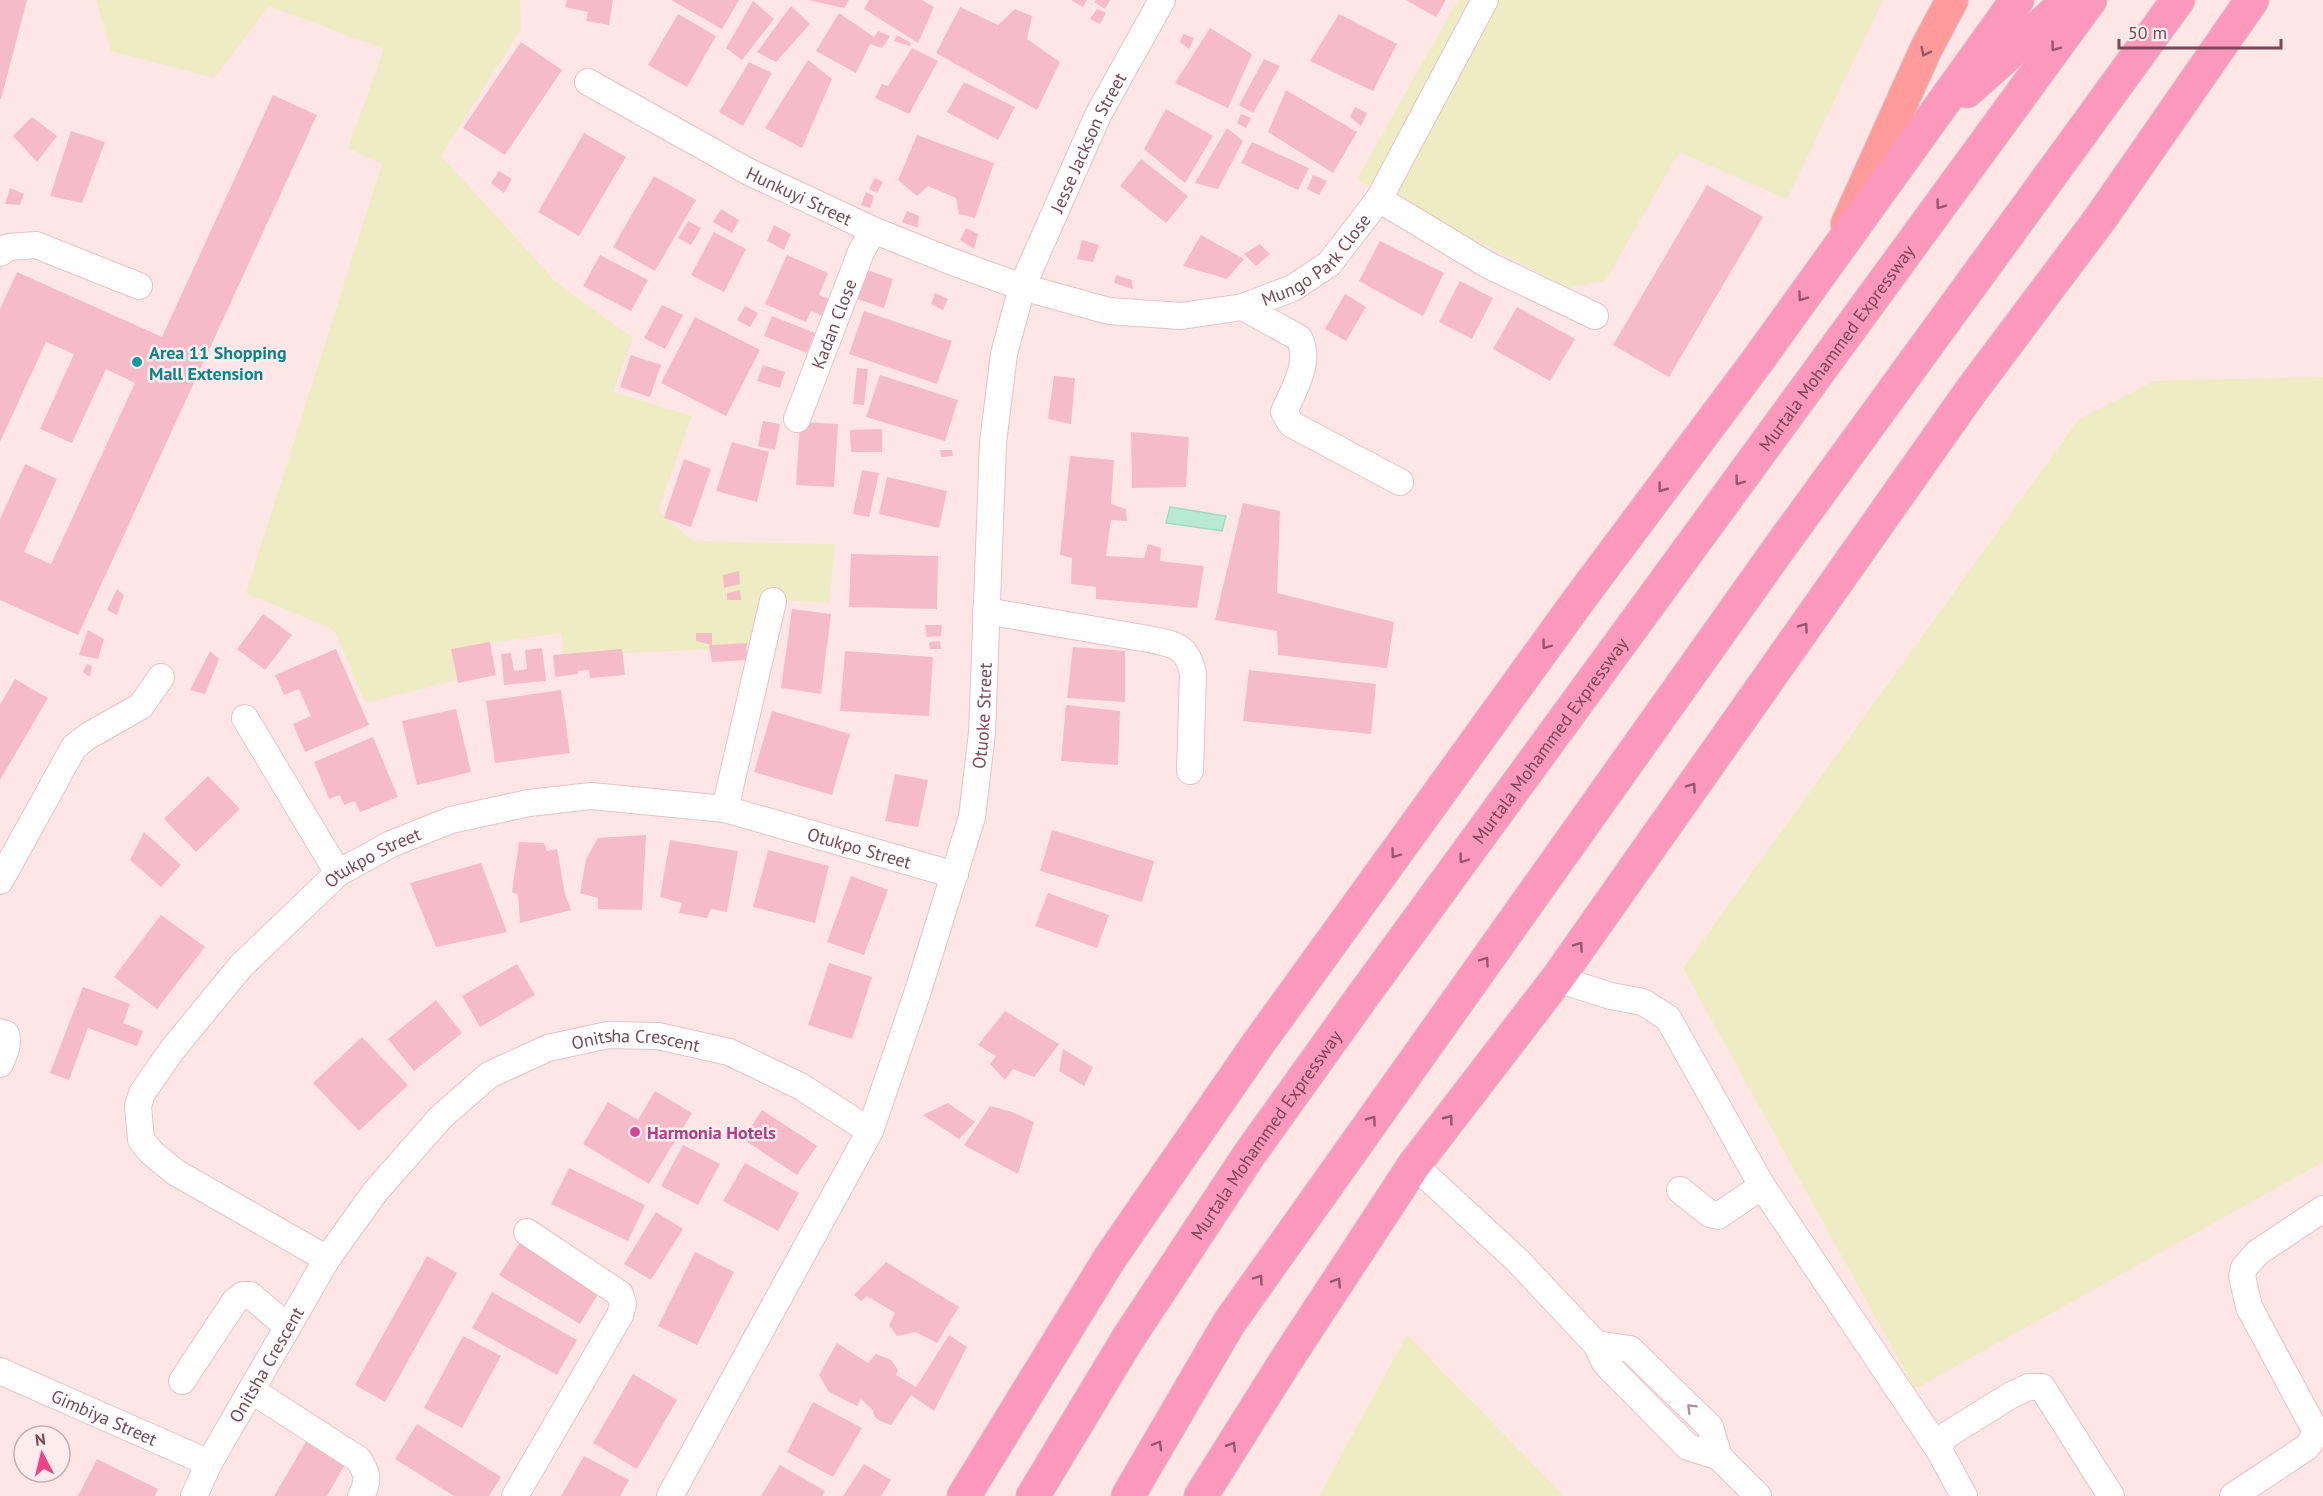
<svg xmlns="http://www.w3.org/2000/svg" width="2323" height="1496" viewBox="0 0 2323 1496" font-family="'PT Sans',sans-serif">
<style>
.green{fill:#edecc3}
.water{fill:#b8e9d2;stroke:#9edcbf;stroke-width:1.5}
.building{fill:#f5bbc8}
.lines{fill:none;stroke-linecap:round;stroke-linejoin:round}
.minor-casing{stroke:#e6c2c7;stroke-width:28}
.major-casing{stroke:#d4c4c9;stroke-width:34}
.highway-casing{stroke:#d4c4c9;stroke-width:35}
.minor{stroke:#fff;stroke-width:26}
.major{stroke:#ff9c9b;stroke-width:32}
.highway{stroke:#fc98bc;stroke-width:33}
.oneway{stroke:#93586a}
.oneway2{stroke:#945963}
.oneway3{stroke:#af9199}
.culture-dot{fill:#0f9aa8;stroke:#ffedee;stroke-width:2}
.hotel-dot{fill:#d1479c;stroke:#ffedee;stroke-width:2}
.labels{text-anchor:middle;dominant-baseline:central;stroke-width:5;stroke-linejoin:round;paint-order:stroke}
.street-label{font-size:18px;fill:#794855;stroke:#ffedee}
.culture-label{font-size:18px;font-weight:bold;fill:#0d838f;stroke:#ffedee;text-anchor:start}
.hotel-label{font-size:18px;font-weight:bold;fill:#b23c85;stroke:#ffedee;text-anchor:start}
</style>
<rect width="100%" height="100%" fill="#fee6e6"/>
<g class="green">
<polygon points="96,0 520,0 521,29 441,156 556,282 633,338 613,392 692,416 658,510 692,541 835,544 829,603 783,600 758,647 564,656 561,633 456,648 459,679 366,703 334,630 246,593 382,164 348,148 384,49 269,6 214,78 111,51"/>
<polygon points="1458,0 1883,0 1787,199 1679,152 1606,280 1569,288 1357,179"/>
<polygon points="2323,377 2323,1162 1915,1389 1683,968 2079,419 2154,381"/>
<polygon points="1407,1335 1564,1496 1319,1496"/>
</g>
<polygon class="water" points="1170,507 1226,516 1222,531 1166,523"/>
<g class="building">
<polygon points="0,0 27,0 1,99 0,99"/>
<polygon points="567,0 613,0 609,25 586,21 588,12 565,7"/>
<polygon points="671,0 739,0 722,29"/>
<polygon points="808,0 849,0 844,8"/>
<polygon points="869,0 922,0 934,7 918,43 864,9"/>
<polygon points="1071,0 1087,0 1083,7"/>
<polygon points="1096,0 1110,0 1105,9 1094,2"/>
<polygon points="1406,0 1446,0 1436,17"/>
<polygon points="753,1 774,19 742,60 726,48"/>
<polygon points="791,6 810,24 776,62 757,52"/>
<polygon points="960,7 998,25 1015,9 1032,16 1027,39 1060,62 1037,110 936,53"/>
<polygon points="1097,9 1106,13 1100,24 1090,19"/>
<polygon points="839,13 874,37 878,31 890,36 882,48 870,44 856,73 816,51"/>
<polygon points="678,14 716,36 687,87 648,65"/>
<polygon points="1339,14 1397,44 1373,91 1310,61"/>
<polygon points="1210,28 1252,54 1228,108 1175,83"/>
<polygon points="1183,34 1194,38 1189,49 1180,42"/>
<polygon points="897,35 911,43 910,46 894,41"/>
<polygon points="521,42 562,70 505,155 463,128"/>
<polygon points="912,48 938,61 909,114 875,98 882,84 888,86"/>
<polygon points="1264,59 1280,66 1253,113 1239,105"/>
<polygon points="808,60 832,79 802,148 765,128"/>
<polygon points="749,62 772,73 743,126 719,112"/>
<polygon points="964,82 1015,107 998,140 947,112"/>
<polygon points="1286,90 1357,132 1333,173 1268,132"/>
<polygon points="273,95 317,115 78,635 0,600 0,519 25,464 57,479 24,552 51,564 135,383 106,369 72,443 40,429 74,354 46,342 0,442 0,309 17,272 162,337"/>
<polygon points="1355,107 1367,113 1361,126 1350,117"/>
<polygon points="1166,109 1213,136 1185,183 1144,149"/>
<polygon points="1241,114 1251,118 1246,128 1237,123"/>
<polygon points="32,117 57,136 37,162 13,136"/>
<polygon points="1227,128 1243,141 1218,189 1195,183"/>
<polygon points="71,131 105,142 82,203 50,196"/>
<polygon points="584,133 626,157 579,236 538,212"/>
<polygon points="917,135 994,163 975,218 959,214 956,198 928,186 917,196 898,180"/>
<polygon points="1252,142 1309,168 1298,190 1241,163"/>
<polygon points="1141,159 1188,196 1166,223 1120,186"/>
<polygon points="499,171 512,179 504,193 491,183"/>
<polygon points="1313,175 1327,181 1319,195 1307,189"/>
<polygon points="654,176 696,200 655,271 613,247"/>
<polygon points="875,178 883,182 877,193 869,189"/>
<polygon points="1707,185 1763,217 1669,377 1613,345"/>
<polygon points="10,188 24,194 20,205 5,204"/>
<polygon points="866,192 874,196 870,208 861,205"/>
<polygon points="721,209 739,220 732,233 713,222"/>
<polygon points="907,211 919,216 918,228 902,222"/>
<polygon points="688,221 701,228 691,245 678,238"/>
<polygon points="774,225 791,234 784,250 767,241"/>
<polygon points="966,228 978,234 974,249 960,240"/>
<polygon points="714,232 746,249 724,292 691,275"/>
<polygon points="1201,235 1244,259 1227,279 1183,266"/>
<polygon points="1082,240 1099,245 1093,262 1077,259"/>
<polygon points="1380,241 1444,273 1423,316 1359,281"/>
<polygon points="1260,244 1270,254 1256,266 1244,254"/>
<polygon points="600,255 648,280 631,311 583,286"/>
<polygon points="787,255 828,273 819,295 832,300 825,317 811,311 806,322 765,304"/>
<polygon points="864,269 893,279 884,308 854,298"/>
<polygon points="1116,275 1132,280 1133,289 1114,283"/>
<polygon points="1460,281 1493,298 1472,339 1439,322"/>
<polygon points="935,293 948,299 943,310 931,304"/>
<polygon points="1345,294 1366,307 1346,341 1325,329"/>
<polygon points="662,305 683,315 665,349 644,338"/>
<polygon points="745,306 758,313 750,327 737,320"/>
<polygon points="1517,307 1575,339 1550,381 1493,349"/>
<polygon points="864,311 952,341 937,384 849,354"/>
<polygon points="772,316 815,333 807,353 764,336"/>
<polygon points="695,317 760,350 726,416 661,383"/>
<polygon points="631,355 661,365 650,397 620,387"/>
<polygon points="763,365 785,372 780,388 757,381"/>
<polygon points="857,368 868,369 864,405 853,404"/>
<polygon points="880,375 958,400 945,441 866,417"/>
<polygon points="1054,376 1075,378 1071,424 1048,419"/>
<polygon points="763,421 780,424 775,450 758,446"/>
<polygon points="800,422 838,424 834,487 796,485"/>
<polygon points="882,429 882,452 851,452 850,430"/>
<polygon points="1131,432 1189,437 1186,487 1132,488"/>
<polygon points="732,442 769,452 757,502 716,491"/>
<polygon points="940,450 952,450 953,456 941,457"/>
<polygon points="1070,456 1114,460 1111,504 1126,509 1127,521 1111,520 1106,556 1144,558 1148,544 1161,548 1160,561 1204,566 1197,608 1096,599 1096,587 1071,584 1072,558 1060,555"/>
<polygon points="684,459 711,469 691,527 664,518"/>
<polygon points="862,470 879,473 869,517 853,514"/>
<polygon points="887,477 947,491 939,528 879,514"/>
<polygon points="1243,503 1280,511 1277,593 1394,622 1387,668 1278,655 1277,631 1215,620"/>
<polygon points="851,554 938,556 937,609 849,607"/>
<polygon points="739,571 740,584 724,588 723,575"/>
<polygon points="117,589 124,595 117,615 107,610"/>
<polygon points="740,590 741,600 727,600 727,593"/>
<polygon points="792,609 831,614 821,694 781,688"/>
<polygon points="263,614 292,635 265,670 237,649"/>
<polygon points="925,625 942,625 941,636 927,637"/>
<polygon points="88,630 104,639 98,659 79,655"/>
<polygon points="696,633 712,633 712,645 747,643 746,660 712,662 709,645 712,645 696,641"/>
<polygon points="940,641 941,649 930,649 929,642"/>
<polygon points="490,642 496,675 458,683 451,649"/>
<polygon points="1073,647 1125,651 1125,702 1067,698"/>
<polygon points="542,648 546,681 504,685 501,654 511,653 514,671 527,669 525,650"/>
<polygon points="336,649 369,725 305,752 293,724 311,716 299,689 284,695 275,675"/>
<polygon points="622,649 625,675 590,678 589,670 577,671 578,674 555,677 553,655"/>
<polygon points="210,651 219,659 205,694 190,690"/>
<polygon points="845,651 933,657 929,716 840,711"/>
<polygon points="87,664 92,666 90,677 83,672"/>
<polygon points="1249,670 1376,684 1371,734 1243,721"/>
<polygon points="15,679 48,698 0,780 0,705"/>
<polygon points="561,690 570,753 495,763 486,701"/>
<polygon points="1066,705 1120,711 1118,765 1061,761"/>
<polygon points="456,709 471,772 417,785 402,721"/>
<polygon points="772,711 850,734 832,795 754,772"/>
<polygon points="373,737 398,797 360,812 355,801 344,805 340,795 329,799 314,762"/>
<polygon points="895,774 928,780 918,827 885,821"/>
<polygon points="208,776 240,809 196,852 164,819"/>
<polygon points="1052,830 1154,861 1142,902 1040,871"/>
<polygon points="144,832 181,865 161,887 130,860"/>
<polygon points="646,835 642,910 598,909 598,898 580,893 586,859 598,838"/>
<polygon points="670,840 738,851 727,912 711,909 707,918 679,913 682,903 660,897"/>
<polygon points="519,842 544,843 547,851 557,849 565,894 571,910 520,923 518,895 512,892"/>
<polygon points="768,850 829,866 815,923 753,907"/>
<polygon points="481,863 507,932 436,947 410,883"/>
<polygon points="851,876 888,890 864,955 827,942"/>
<polygon points="1048,893 1109,915 1097,948 1035,926"/>
<polygon points="161,915 205,947 157,1009 114,977"/>
<polygon points="829,963 872,977 852,1039 808,1025"/>
<polygon points="517,964 535,995 480,1027 462,996"/>
<polygon points="83,987 130,1004 123,1023 143,1031 137,1046 88,1028 69,1080 50,1073"/>
<polygon points="436,1000 462,1033 414,1071 388,1039"/>
<polygon points="1005,1011 1059,1044 1034,1077 1013,1069 1005,1080 990,1064 996,1056 978,1045"/>
<polygon points="362,1037 408,1085 359,1131 313,1083"/>
<polygon points="1063,1049 1093,1067 1084,1086 1059,1071"/>
<polygon points="655,1091 692,1113 649,1184 583,1144 608,1102 638,1120"/>
<polygon points="948,1103 975,1122 959,1139 923,1115"/>
<polygon points="990,1106 1012,1112 1034,1122 1018,1174 964,1145"/>
<polygon points="762,1110 817,1146 797,1175 743,1139"/>
<polygon points="683,1145 720,1164 698,1205 661,1186"/>
<polygon points="745,1163 799,1193 778,1231 723,1201"/>
<polygon points="569,1168 645,1205 628,1241 551,1204"/>
<polygon points="656,1212 683,1229 651,1280 624,1264"/>
<polygon points="520,1242 600,1291 580,1324 499,1275"/>
<polygon points="695,1252 734,1272 697,1345 658,1326"/>
<polygon points="427,1256 457,1273 385,1402 355,1385"/>
<polygon points="886,1262 959,1307 937,1343 916,1332 897,1336 889,1325 895,1313 867,1296 861,1301 854,1295"/>
<polygon points="492,1292 577,1340 557,1375 472,1328"/>
<polygon points="949,1335 967,1347 934,1411 911,1395 891,1425 880,1421 874,1416 873,1410 861,1399 857,1406 829,1392 819,1375 837,1343 868,1363 876,1354 891,1360 898,1370 896,1375 916,1387"/>
<polygon points="463,1336 501,1356 462,1428 424,1408"/>
<polygon points="633,1374 677,1400 637,1469 593,1443"/>
<polygon points="813,1402 862,1428 833,1477 787,1452"/>
<polygon points="417,1424 501,1477 489,1496 454,1496 395,1459"/>
<polygon points="307,1440 346,1463 327,1496 274,1496"/>
<polygon points="584,1456 629,1480 620,1496 561,1496"/>
<polygon points="97,1459 158,1489 155,1496 78,1496"/>
<polygon points="864,1464 891,1480 881,1496 843,1496"/>
<polygon points="780,1465 825,1491 822,1496 761,1496"/>
</g>
<g class="lines">
<g class="minor-casing">
<g id="minor">
<path id="s1" d="M588,82l161,90 124,58 77,31 72,26 87,24 72,5 62,-9 50,-19 36,-24 50,-65 106,-199"/>
<polyline points="1379,199 1488,265 1595,316"/>
<polyline points="0,253 8,247 36,245 139,286"/>
<path d="M1243,307l56,31c13,24 -6,52 -15,74l7,12 109,58"/>
<path id="s2" d="M797,419l64,-167 12,-22"/>
<path d="M986,611l168,29c24,5 33,8 39,33l-3,98"/>
<polyline points="245,718 338,873"/>
<polyline points="725,809 773,601"/>
<polyline points="0,881 74,747 88,736 141,706 161,677"/>
<polyline points="1557,979 1611,996 1643,1002 1668,1018 1762,1186 1939,1450"/>
<path d="M0,1032l6,2c3,11 -2,20 -6,30"/>
<path id="s3" d="M870,1131l48,-140 54,-174 10,-84 11,-290 11,-89 18,-67 76,-172 64,-115"/>
<polyline points="1414,1165 1517,1260 1596,1344 1605,1363 1688,1447 1719,1457"/>
<polyline points="1680,1190 1710,1214 1718,1216 1762,1186"/>
<path id="s4" d="M327,1259l-152,-87 -23,-19 -11,-13 -3,-34 4,-13 30,-43 69,-84 97,-93 53,-29 60,-24 78,-17 62,-7 134,13 230,66"/>
<polyline points="1596,1344 1630,1349 1710,1427 1719,1457 1758,1496"/>
<path id="s5" d="M0,1371l209,92"/>
<polyline points="182,1381 235,1301 243,1295 250,1295 288,1327"/>
<path d="M251,1390l107,69c10,14 11,22 3,37"/>
<path id="s6" d="M194,1496l15,-33 118,-204 48,-67 66,-75 48,-42 59,-27 60,-13 50,1 71,16 71,34 70,45 -200,365"/>
<polyline points="515,1496 620,1315 623,1304 620,1294 527,1232"/>
<polyline points="1964,1496 1939,1450 1944,1437 2011,1395 2029,1387 2042,1387 2111,1496"/>
<polyline points="2233,1496 2307,1447 2315,1435 2314,1428 2249,1307 2242,1276 2244,1268 2257,1253 2323,1209"/>
</g>
</g>
<g class="major-casing">
<polyline id="major" points="1847,224 1926,49 1952,0"/>
</g>
<g class="highway-casing">
<g id="highway">
<polyline points="1967,91 2069,0"/>
<polyline points="964,1496 1110,1258 1260,1041 1578,601 1758,360 2017,0"/>
<path id="s7" d="M1033,1496l94,-156 122,-185 113,-158 728,-997"/>
<polyline points="1128,1496 1229,1323 1780,547 2178,0"/>
<polyline points="1201,1496 1285,1362 1414,1165 1557,979 1971,391 2100,219 2252,0"/>
</g>
</g>
<use href="#minor" class="minor"/>
<use href="#major" class="major"/>
<use href="#highway" class="highway"/>
</g>
<defs><path id="oneway-chevron" d="M-2-3.5L2.5 0L-2 3.5" fill="none" stroke-width="1.6" stroke-linecap="round" stroke-linejoin="round" transform="scale(1.5)"/></defs>
<g class="oneway">
<use href="#oneway-chevron" transform="translate(2055 47) rotate(126)"/>
<use href="#oneway-chevron" transform="translate(1940 205) rotate(126)"/>
<use href="#oneway-chevron" transform="translate(1802 297) rotate(125)"/>
<use href="#oneway-chevron" transform="translate(1739 481) rotate(126)"/>
<use href="#oneway-chevron" transform="translate(1662 488) rotate(127)"/>
<use href="#oneway-chevron" transform="translate(1804 627) rotate(-55)"/>
<use href="#oneway-chevron" transform="translate(1546 645) rotate(126)"/>
<use href="#oneway-chevron" transform="translate(1692 787) rotate(-55)"/>
<use href="#oneway-chevron" transform="translate(1395 854) rotate(126)"/>
<use href="#oneway-chevron" transform="translate(1463 859) rotate(126)"/>
<use href="#oneway-chevron" transform="translate(1579 946) rotate(-55)"/>
<use href="#oneway-chevron" transform="translate(1485 961) rotate(-55)"/>
<use href="#oneway-chevron" transform="translate(1449 1119) rotate(-53)"/>
<use href="#oneway-chevron" transform="translate(1372 1120) rotate(-55)"/>
<use href="#oneway-chevron" transform="translate(1259 1279) rotate(-55)"/>
<use href="#oneway-chevron" transform="translate(1337 1282) rotate(-57)"/>
<use href="#oneway-chevron" transform="translate(1158 1445) rotate(-60)"/>
<use href="#oneway-chevron" transform="translate(1232 1446) rotate(-58)"/>
</g>
<use class="oneway2" href="#oneway-chevron" transform="translate(1925 52) rotate(116)"/>
<use class="oneway3" href="#oneway-chevron" transform="translate(1691 1408) rotate(-135)"/>
<circle class="culture-dot" cx="137" cy="362" r="6"/>
<circle class="hotel-dot" cx="635" cy="1132" r="6"/>
<g class="labels">
<g class="street-label">
<text stroke="none"><textPath href="#s3" startOffset="1023">Jesse Jackson Street</textPath></text>
<text stroke="none"><textPath href="#s1" startOffset="240">Hunkuyi Street</textPath></text>
<text stroke="none"><textPath href="#s1" startOffset="795">Mungo Park Close</textPath></text>
<text stroke="none"><textPath href="#s2" startOffset="102">Kadan Close</textPath></text>
<text stroke="none"><textPath href="#s7" startOffset="1402">Murtala Mohammed Expressway</textPath></text>
<text stroke="none"><textPath href="#s3" startOffset="432">Otuoke Street</textPath></text>
<text stroke="none"><textPath href="#s7" startOffset="916">Murtala Mohammed Expressway</textPath></text>
<text stroke="none"><textPath href="#s4" startOffset="1107">Otukpo Street</textPath></text>
<text stroke="none"><textPath href="#s4" startOffset="603">Otukpo Street</textPath></text>
<text stroke="none"><textPath href="#s6" startOffset="672">Onitsha Crescent</textPath></text>
<text stroke="none"><textPath href="#s7" startOffset="430">Murtala Mohammed Expressway</textPath></text>
<text stroke="none"><textPath href="#s6" startOffset="150">Onitsha Crescent</textPath></text>
<text stroke="none"><textPath href="#s5" startOffset="114">Gimbiya Street</textPath></text>
</g>
<g class="culture-label">
<text x="149" y="352">Area 11 Shopping<tspan x="149" dy="21">Mall Extension</tspan></text>
</g>
<g class="hotel-label">
<text x="647" y="1132">Harmonia Hotels</text>
</g>
</g>
<g transform="translate(42 1454) rotate(353)"><circle r="28" fill="#ffedee" stroke="#c9abb1" stroke-width="1.5"/>
<path d="M0-4.5L10 22L0 15L-10 22Z" fill="#f04387"/>
<text y="-9" font-size="16" font-weight="bold" text-anchor="middle" fill="#794855">N</text>
</g>
<path d="M2119 39v9h162v-9" fill="none" stroke="#794855" stroke-width="3"/>
<text x="2128" y="39" font-size="18" fill="#794855" stroke="#ffedee" stroke-width="4.5" paint-order="stroke">50 m</text>
</svg>
